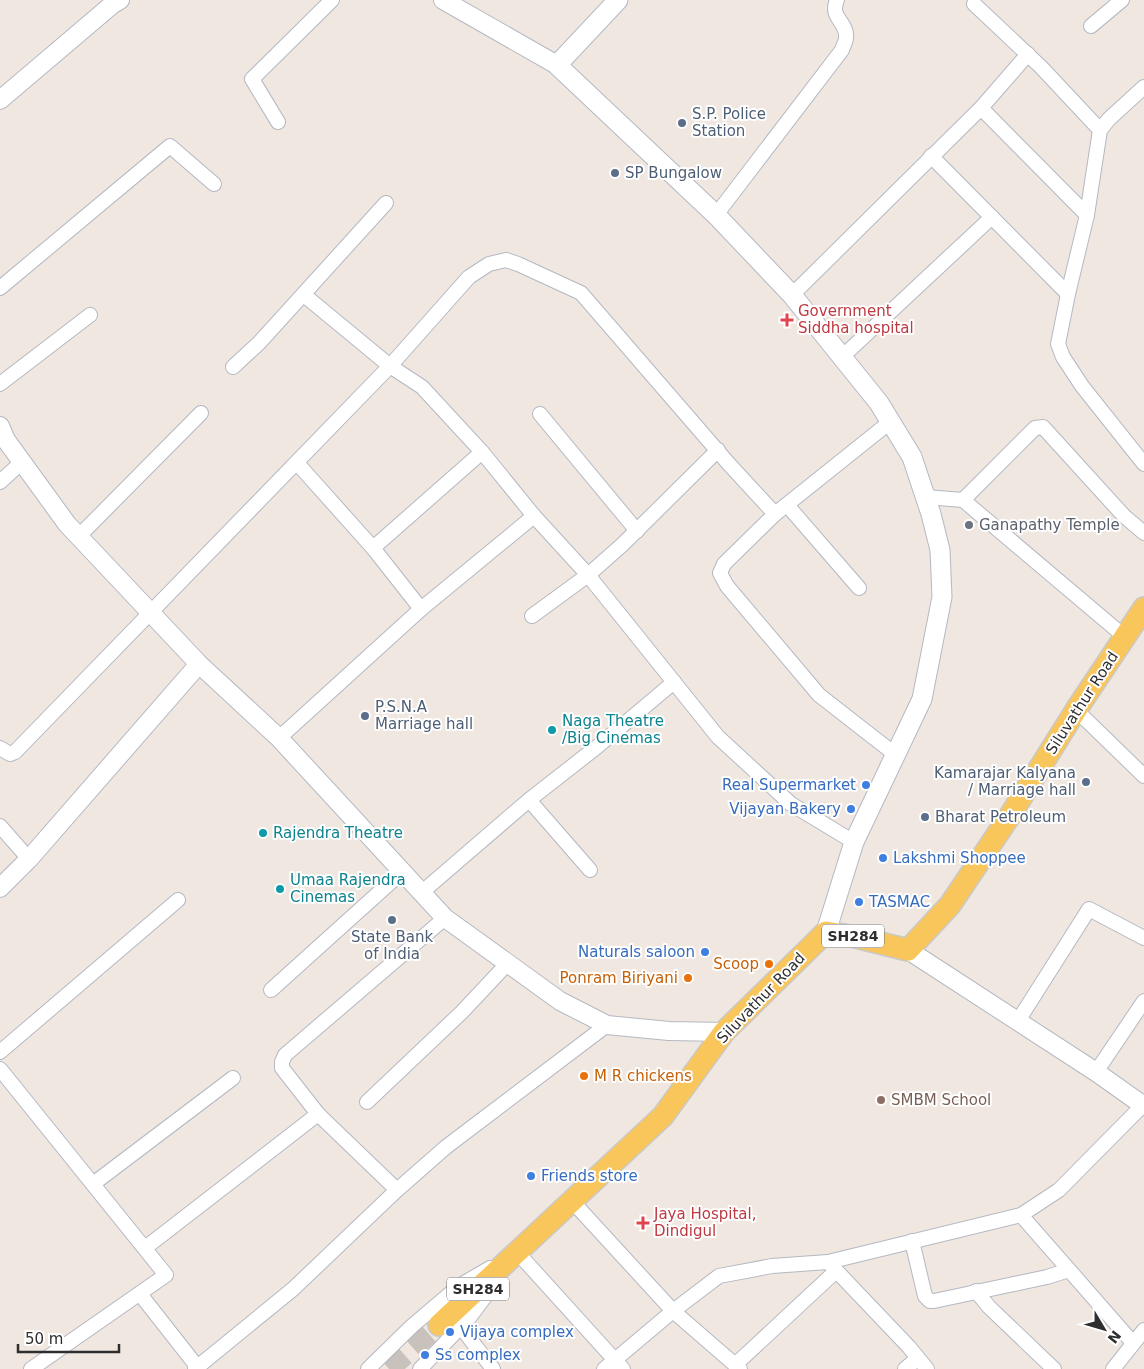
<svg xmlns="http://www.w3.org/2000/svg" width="1144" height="1369" viewBox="0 0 1144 1369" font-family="'DejaVu Sans',sans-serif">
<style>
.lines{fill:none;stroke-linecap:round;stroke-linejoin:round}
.primary-tunnel{stroke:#c9c2bc;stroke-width:21;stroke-dasharray:21 11;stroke-linecap:butt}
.minor-casing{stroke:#b4b8c2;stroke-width:16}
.tertiary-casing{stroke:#b4b8c2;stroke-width:20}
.secondary-casing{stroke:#b4b8c2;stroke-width:21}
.primary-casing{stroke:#c9c9c9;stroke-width:24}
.minor{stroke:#fff;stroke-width:14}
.tertiary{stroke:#fff;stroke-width:18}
.secondary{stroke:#fff;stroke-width:19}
.primary{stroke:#f9c65c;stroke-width:21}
.service-dot{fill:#5c6f8a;stroke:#fff;stroke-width:2}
.health-dot{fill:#e0444e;stroke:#fff;stroke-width:2}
.worship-dot{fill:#6b7280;stroke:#fff;stroke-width:2}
.culture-dot{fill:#0f9aa8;stroke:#fff;stroke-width:2}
.shop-dot{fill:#3f7fe0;stroke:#fff;stroke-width:2}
.food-dot{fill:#e8710a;stroke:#fff;stroke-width:2}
.education-dot{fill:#8d6e63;stroke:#fff;stroke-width:2}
.labels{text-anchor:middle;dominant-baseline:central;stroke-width:4;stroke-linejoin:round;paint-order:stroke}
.shield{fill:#fff;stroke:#6d6d6d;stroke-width:1}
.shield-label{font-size:14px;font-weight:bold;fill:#2e2e2e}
.service-label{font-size:15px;fill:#4e5e75;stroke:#fff;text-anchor:start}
.health-label{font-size:15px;fill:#be3a42;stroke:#fff;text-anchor:start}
.worship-label{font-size:15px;fill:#5b616d;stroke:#fff;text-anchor:start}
.street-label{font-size:15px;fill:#2e2e2e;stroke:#fff}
.culture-label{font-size:15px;fill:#0d838f;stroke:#fff;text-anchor:start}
.shop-label{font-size:15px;fill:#366cbe;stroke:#fff;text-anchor:start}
.food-label{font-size:15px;fill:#c56008;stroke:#fff;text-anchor:end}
.education-label{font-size:15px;fill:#785e54;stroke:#fff;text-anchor:start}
</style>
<rect width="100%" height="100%" fill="#f0e7e0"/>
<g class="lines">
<polyline class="primary-tunnel" points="389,1369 439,1325"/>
<g class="minor-casing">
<g id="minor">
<polyline points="974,4 1041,67 1100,130"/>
<polyline points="1091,26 1122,0"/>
<polyline points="1144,87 1109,119 1100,130 1087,215 1068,294 1058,344 1063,357 1082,386 1144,464"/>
<polyline points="981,108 1087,215"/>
<polyline points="278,122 252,79 332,0"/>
<polyline points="931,156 1068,294"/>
<path d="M716,215l126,-165c1,-4 4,-8 4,-12 2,-16 -17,-20 -9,-38"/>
<polyline points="0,288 170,146 214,184"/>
<polyline points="304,295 390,366 422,387 482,452 534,516 588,575 718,737 791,804 854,842"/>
<polyline points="792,295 981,108 1028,54"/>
<polyline points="842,357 992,217"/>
<polyline points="233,367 259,343 386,203"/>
<polyline points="0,384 90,315"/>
<polyline points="540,414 637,531"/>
<polyline points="890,422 775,514 724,564 720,573 727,586 819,695 896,755"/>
<polyline points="297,463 373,548 421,609"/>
<polyline points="0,482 22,462"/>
<polyline points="926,497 963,500"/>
<polyline points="787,505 859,588"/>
<polyline points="79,536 201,413"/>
<polyline points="373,548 482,452"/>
<polyline points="532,616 588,575 622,545 718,450"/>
<polyline points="1125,637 963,500 1035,428 1043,427 1124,516 1144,533"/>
<polyline points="1076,710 1144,776"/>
<polyline points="279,738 421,609 534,516"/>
<polyline points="0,748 10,754 15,752 390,366 469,277 489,264 506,260 518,264 581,293 728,463 775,514"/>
<polyline points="529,800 590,870"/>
<polyline points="0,826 29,859"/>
<polyline points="421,893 529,800 598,746 674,682"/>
<polyline points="271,990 403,871"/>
<polyline points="1018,1021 1089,909 1144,938"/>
<polyline points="0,1052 178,900"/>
<polyline points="0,1069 166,1275 31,1369"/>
<polyline points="1096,1072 1144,1001"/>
<polyline points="367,1102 462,1012 507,964"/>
<polyline points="93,1184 233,1078"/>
<polyline points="397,1190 318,1114 282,1068 282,1062 285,1055 445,918"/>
<polyline points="572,1201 673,1311 740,1369"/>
<polyline points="1021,1215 1133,1343"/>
<polyline points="912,1241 925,1296 930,1301 934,1301 1047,1277 1069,1270"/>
<polyline points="145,1248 318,1114"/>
<polyline points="517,1252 623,1369"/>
<polyline points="828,1262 909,1347 927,1369"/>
<polyline points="976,1291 989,1307 1054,1369"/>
<polyline points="140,1294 199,1369"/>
<polyline points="461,1327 493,1369"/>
<polyline points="736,1364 836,1271"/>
<polyline points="195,1369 293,1289 397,1190 446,1147 607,1025"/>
<polyline points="368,1369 412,1326 459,1286 490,1268"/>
<polyline points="420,1369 469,1318 495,1283"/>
<polyline points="604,1369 673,1311 719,1276 772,1266 828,1262 1021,1215 1059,1190 1143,1105"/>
<polyline points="905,1369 917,1359"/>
<polyline points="1113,1369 1144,1330"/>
</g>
</g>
<g class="tertiary-casing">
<g id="tertiary">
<polyline points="443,0 557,65"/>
<polyline points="0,100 113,4 120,0"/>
<polyline points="0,426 6,440 67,524 199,664 279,738 445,918 560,1001 607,1025 669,1031 724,1032"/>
<polyline points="0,888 29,859 199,664"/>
<polyline points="908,950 1096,1072 1144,1106"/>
</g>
</g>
<g class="secondary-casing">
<polyline id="secondary" points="618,0 557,65 716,215 792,295 879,403 912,457 931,514 940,550 942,597 922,699 854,842 826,932"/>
</g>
<g class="primary-casing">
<polyline id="primary" points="439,1325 663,1116 724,1032 826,932 856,937 908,950 950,905 1011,814 1076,710 1144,608"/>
</g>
<use href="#minor" class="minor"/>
<use href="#tertiary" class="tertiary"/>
<use href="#secondary" class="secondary"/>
<use href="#primary" class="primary"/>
</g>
<g class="service-dot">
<circle cx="682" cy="123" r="5"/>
<circle cx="615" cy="173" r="5"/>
<circle cx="365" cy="716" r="5"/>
<circle cx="1086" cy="782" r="5"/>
<circle cx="925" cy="817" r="5"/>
<circle cx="392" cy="920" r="5"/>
</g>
<g class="health-dot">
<path d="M784.5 312.5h5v5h5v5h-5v5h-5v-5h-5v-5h5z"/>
<path d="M640.5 1215.5h5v5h5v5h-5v5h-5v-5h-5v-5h5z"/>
</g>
<circle class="worship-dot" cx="969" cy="525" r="5"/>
<g class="culture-dot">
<circle cx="552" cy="730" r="5"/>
<circle cx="263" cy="833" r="5"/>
<circle cx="280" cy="889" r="5"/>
</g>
<g class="shop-dot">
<circle cx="866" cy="785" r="5"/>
<circle cx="851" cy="809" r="5"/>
<circle cx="883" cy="858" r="5"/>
<circle cx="859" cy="902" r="5"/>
<circle cx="705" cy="952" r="5"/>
<circle cx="531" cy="1176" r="5"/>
<circle cx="450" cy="1332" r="5"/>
<circle cx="425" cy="1355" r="5"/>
</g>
<g class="food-dot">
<circle cx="769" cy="964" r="5"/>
<circle cx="688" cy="978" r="5"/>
<circle cx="584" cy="1076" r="5"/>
</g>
<circle class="education-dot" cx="881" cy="1100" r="5"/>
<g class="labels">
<g class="shield">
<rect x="822" y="924.5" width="62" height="23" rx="4"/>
<rect x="447" y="1277.5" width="62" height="23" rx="4"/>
</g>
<g class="shield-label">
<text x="853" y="936">SH284</text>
<text x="478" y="1289">SH284</text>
</g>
<g class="service-label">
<text x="692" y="114">S.P. Police<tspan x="692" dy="17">Station</tspan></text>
<text x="625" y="173">SP Bungalow</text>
<text x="375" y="707">P.S.N.A<tspan x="375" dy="17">Marriage hall</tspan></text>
<text x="1076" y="773" text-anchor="end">Kamarajar Kalyana<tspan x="1076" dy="17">/ Marriage hall</tspan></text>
<text x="935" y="817">Bharat Petroleum</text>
<text x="392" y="937" text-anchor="middle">State Bank<tspan x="392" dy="17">of India</tspan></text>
</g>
<g class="health-label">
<text x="798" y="311">Government<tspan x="798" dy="17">Siddha hospital</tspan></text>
<text x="654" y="1214">Jaya Hospital,<tspan x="654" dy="17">Dindigul</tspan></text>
</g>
<g class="worship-label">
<text x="979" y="525">Ganapathy Temple</text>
</g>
<g class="street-label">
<text transform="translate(1082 703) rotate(-57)">Siluvathur Road</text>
<text transform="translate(761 998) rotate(-46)">Siluvathur Road</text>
</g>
<g class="culture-label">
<text x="562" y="721">Naga Theatre<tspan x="562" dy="17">/Big Cinemas</tspan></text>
<text x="273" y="833">Rajendra Theatre</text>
<text x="290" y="880">Umaa Rajendra<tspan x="290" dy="17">Cinemas</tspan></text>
</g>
<g class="shop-label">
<text x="856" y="785" text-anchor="end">Real Supermarket</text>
<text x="841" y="809" text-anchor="end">Vijayan Bakery</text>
<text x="893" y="858">Lakshmi Shoppee</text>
<text x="869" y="902">TASMAC</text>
<text x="695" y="952" text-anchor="end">Naturals saloon</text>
<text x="541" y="1176">Friends store</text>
<text x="460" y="1332">Vijaya complex</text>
<text x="435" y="1355">Ss complex</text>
</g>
<g class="food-label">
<text x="759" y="964">Scoop</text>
<text x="678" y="978">Ponram Biriyani</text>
<text x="594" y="1076" text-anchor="start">M R chickens</text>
</g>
<g class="education-label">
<text x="891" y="1100">SMBM School</text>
</g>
</g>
<g transform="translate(1104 1329) rotate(128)" stroke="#ffffff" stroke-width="4" paint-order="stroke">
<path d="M0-4L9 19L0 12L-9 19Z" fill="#2e2e2e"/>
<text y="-8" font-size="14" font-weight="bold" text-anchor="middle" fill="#2e2e2e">N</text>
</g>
<path d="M18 1344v8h101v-8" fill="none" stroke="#2e2e2e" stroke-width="2.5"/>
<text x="25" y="1344" font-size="15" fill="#2e2e2e" stroke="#ffffff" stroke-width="4" paint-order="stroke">50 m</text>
</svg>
